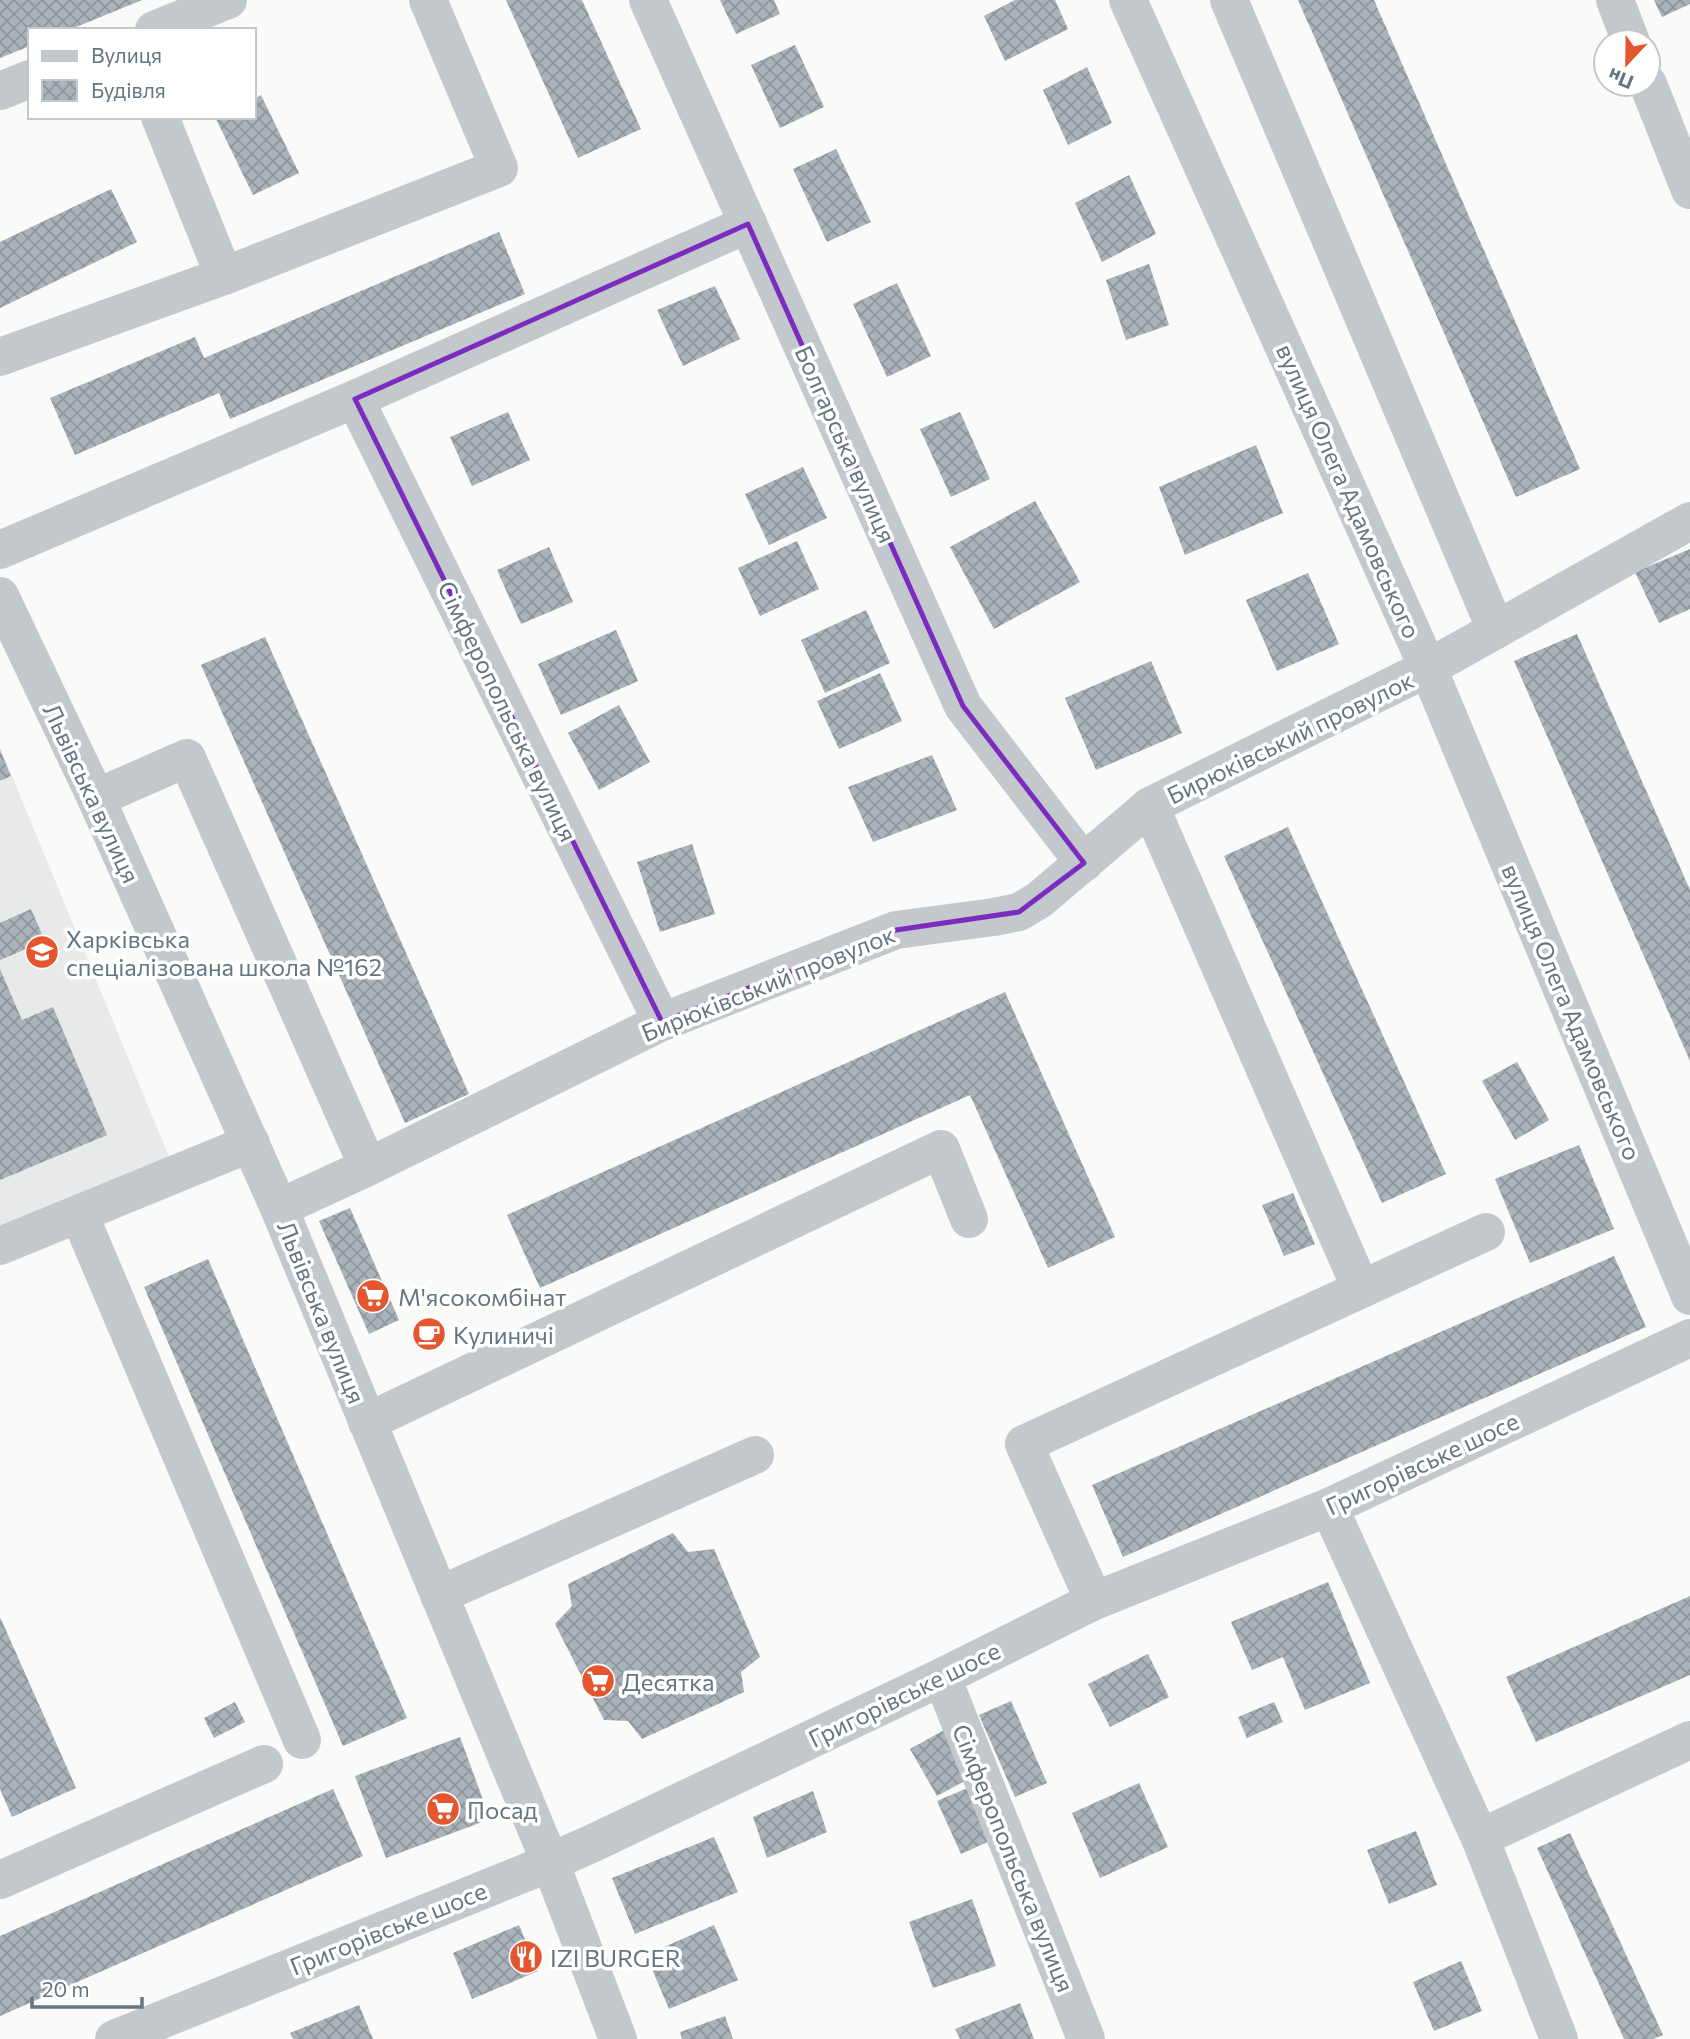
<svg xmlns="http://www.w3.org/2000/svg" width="1690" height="2039" viewBox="0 0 1690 2039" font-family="Commissioner,sans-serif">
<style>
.built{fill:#e8e9e9}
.building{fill:url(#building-cross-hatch)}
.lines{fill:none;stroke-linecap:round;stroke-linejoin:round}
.minor{stroke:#c3c8cc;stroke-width:38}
.marked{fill:none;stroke:#7b2cbf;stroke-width:5;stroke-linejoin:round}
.labels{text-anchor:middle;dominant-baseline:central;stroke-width:7;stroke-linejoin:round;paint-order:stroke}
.street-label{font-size:24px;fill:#657683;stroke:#fff}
.poi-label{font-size:24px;fill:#657683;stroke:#fff;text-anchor:start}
</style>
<defs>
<pattern id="building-cross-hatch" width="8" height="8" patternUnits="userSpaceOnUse" patternTransform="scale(1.75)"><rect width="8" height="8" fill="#aab3b9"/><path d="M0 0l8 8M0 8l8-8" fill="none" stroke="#8e969c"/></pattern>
</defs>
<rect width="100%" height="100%" fill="#fafaf8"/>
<polygon class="built" points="0,747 169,1157 0,1226"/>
<g class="building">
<polygon points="0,0 142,0 69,30 30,30 30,46 0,58"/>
<polygon points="506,0 582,0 641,129 578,158"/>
<polygon points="720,0 774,0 780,14 736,34"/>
<polygon points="1015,0 1055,0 1068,29 1005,61 984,16"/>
<polygon points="1298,0 1374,0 1580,469 1516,497"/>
<polygon points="1654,0 1690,0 1690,4 1662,17"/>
<polygon points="795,45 824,107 780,128 751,65"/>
<polygon points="1087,67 1112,123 1068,145 1043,90"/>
<polygon points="261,95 299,173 253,195 215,117 254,117 254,99"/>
<polygon points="836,149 871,222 827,242 793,169"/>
<polygon points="1129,175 1156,234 1102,262 1075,203"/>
<polygon points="111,189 137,242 0,308 0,242"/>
<polygon points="499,232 525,294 230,419 219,393 75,455 50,398 195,337 204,358"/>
<polygon points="1149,264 1169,325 1126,340 1106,280"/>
<polygon points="897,283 931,356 887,377 853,304"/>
<polygon points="715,286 740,339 683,366 657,310"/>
<polygon points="508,412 530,460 472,486 450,437"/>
<polygon points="960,412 990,479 951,497 920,429"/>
<polygon points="1256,445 1283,513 1185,555 1159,487"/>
<polygon points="803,467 827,518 769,545 745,494"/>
<polygon points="1035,501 1080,582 994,629 950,547"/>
<polygon points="797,541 819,589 760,616 738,568"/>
<polygon points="549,547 573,602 521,624 497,570"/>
<polygon points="1690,549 1690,609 1659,623 1635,572"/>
<polygon points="1308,573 1339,644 1277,671 1246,600"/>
<polygon points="866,610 890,663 825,693 801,640"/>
<polygon points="616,630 638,681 561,715 538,664"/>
<polygon points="1577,634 1690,890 1690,1061 1514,661"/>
<polygon points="265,637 469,1094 405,1123 201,665"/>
<polygon points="1151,661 1182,733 1096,770 1065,698"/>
<polygon points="880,673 902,721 839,749 817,701"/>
<polygon points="619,705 650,762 599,790 568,733"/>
<polygon points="0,750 11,776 0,781"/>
<polygon points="932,755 957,810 873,842 848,787"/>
<polygon points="1288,827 1446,1174 1382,1203 1224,856"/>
<polygon points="692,844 715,914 660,932 637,862"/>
<polygon points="31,909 45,941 0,960 0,923"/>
<polygon points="0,969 22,1020 53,1007 107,1135 0,1180"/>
<polygon points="1005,992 1115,1237 1048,1268 970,1095 540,1288 507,1215"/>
<polygon points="1517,1062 1549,1120 1515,1140 1482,1081"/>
<polygon points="1579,1145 1614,1229 1530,1263 1495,1179"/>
<polygon points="1293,1193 1315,1244 1284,1256 1262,1205"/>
<polygon points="350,1208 399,1320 369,1334 319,1221"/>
<polygon points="1614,1256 1646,1327 1123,1557 1092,1485"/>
<polygon points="208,1259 407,1718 343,1746 144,1287"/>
<polygon points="673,1533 688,1552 714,1549 760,1657 741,1672 744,1692 642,1739 628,1721 604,1720 555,1624 572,1606 568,1584"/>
<polygon points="1328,1582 1370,1683 1305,1710 1283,1657 1252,1670 1231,1622"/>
<polygon points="1690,1596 1690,1675 1536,1742 1506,1677"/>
<polygon points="0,1617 76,1788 12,1817 0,1789"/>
<polygon points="1148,1654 1169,1697 1110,1727 1088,1684"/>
<polygon points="1011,1701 1047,1783 1015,1797 979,1715"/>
<polygon points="235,1702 245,1722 214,1738 204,1718"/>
<polygon points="1274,1702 1283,1722 1247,1738 1238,1717"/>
<polygon points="946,1729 972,1777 937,1796 910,1749"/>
<polygon points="460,1737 490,1819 386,1858 355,1776"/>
<polygon points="1139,1783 1168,1847 1100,1878 1072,1813"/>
<polygon points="970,1787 994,1839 961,1854 937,1801"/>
<polygon points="333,1789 363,1856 0,2016 0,1936"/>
<polygon points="813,1791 827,1832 767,1858 753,1817"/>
<polygon points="1416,1831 1437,1885 1389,1904 1367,1850"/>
<polygon points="1570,1833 1663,2035 1653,2039 1624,2039 1537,1848"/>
<polygon points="714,1837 738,1892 635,1934 612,1878"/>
<polygon points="972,1899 996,1966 933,1988 909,1922"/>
<polygon points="519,1925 538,1971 472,1999 453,1953"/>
<polygon points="714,1925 738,1980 669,2009 646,1955"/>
<polygon points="1461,1961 1482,2011 1434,2031 1413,1982"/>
<polygon points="1020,2003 1034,2039 960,2039 955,2029"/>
<polygon points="359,2005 373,2039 293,2039 290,2033"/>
<polygon points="725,2016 733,2039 682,2039 680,2032"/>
</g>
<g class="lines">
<g class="minor">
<polyline points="648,0 963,706 1084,863"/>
<polyline points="1128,0 1428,668 1690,1296"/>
<polyline points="1229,0 1496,630"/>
<polyline points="1615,0 1631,42"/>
<polyline points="154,30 228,0"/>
<polyline points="1648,84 1690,190"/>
<polyline points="0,91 30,79"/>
<polyline points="160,117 224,276"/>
<polyline points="0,357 224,276 499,168 428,0"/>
<polyline points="355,399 662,1022"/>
<polyline points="0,550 355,399 748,224"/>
<polyline points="0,596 96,798 279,1208 550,1862 618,2039"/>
<polyline points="96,798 187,758 368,1167"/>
<polyline points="1150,806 1361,1289"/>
<polyline points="279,1208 368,1167 662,1022 896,930 994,917 1019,912 1039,900 1150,806 1428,668 1690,521"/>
<polyline points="79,1214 302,1740"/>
<polyline points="0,1246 251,1143"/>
<polyline points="367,1422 941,1149 969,1219"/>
<polyline points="1329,1507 1480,1838 1559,2039"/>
<polyline points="439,1595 755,1455"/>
<polyline points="1094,1601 1024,1444 1486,1232"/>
<polyline points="942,1677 1086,2039"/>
<polyline points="1480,1838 1690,1740"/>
<polyline points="0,1880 264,1764"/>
<polyline points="114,2039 525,1873 591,1844 942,1677 1094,1601 1329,1507 1690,1338"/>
</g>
</g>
<path class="marked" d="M748,224l215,482 121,157 -65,49 -123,18 -234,92 -307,-623z"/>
<defs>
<g id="school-disc" transform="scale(1.75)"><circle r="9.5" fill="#e4572e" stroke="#fff"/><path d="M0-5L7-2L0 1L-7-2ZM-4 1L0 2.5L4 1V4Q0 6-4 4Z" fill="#fff"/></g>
<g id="supermarket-disc" transform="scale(1.75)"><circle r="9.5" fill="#e4572e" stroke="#fff"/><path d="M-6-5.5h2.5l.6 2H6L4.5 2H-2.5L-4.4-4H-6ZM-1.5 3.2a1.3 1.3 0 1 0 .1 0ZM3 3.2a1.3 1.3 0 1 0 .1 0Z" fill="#fff"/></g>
<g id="cafe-disc" transform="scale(1.75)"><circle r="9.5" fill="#e4572e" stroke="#fff"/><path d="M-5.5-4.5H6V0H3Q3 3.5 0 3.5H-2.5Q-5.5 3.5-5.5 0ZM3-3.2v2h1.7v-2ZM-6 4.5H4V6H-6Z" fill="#fff"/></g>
<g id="restaurant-disc" transform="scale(1.75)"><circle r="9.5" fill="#e4572e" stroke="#fff"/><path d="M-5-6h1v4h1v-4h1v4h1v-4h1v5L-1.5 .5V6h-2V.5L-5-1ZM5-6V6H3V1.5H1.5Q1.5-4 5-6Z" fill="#fff"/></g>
</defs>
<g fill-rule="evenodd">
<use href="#school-disc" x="42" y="952"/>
<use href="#supermarket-disc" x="373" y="1296"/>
<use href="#cafe-disc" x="429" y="1334"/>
<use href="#supermarket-disc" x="598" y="1681"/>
<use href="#supermarket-disc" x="443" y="1809"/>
<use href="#restaurant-disc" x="526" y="1957"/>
</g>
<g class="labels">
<g class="street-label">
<text transform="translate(846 444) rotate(66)">Болгарська вулиця</text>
<text transform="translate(1349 491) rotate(66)">вулиця Олега Адамовського</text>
<text transform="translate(508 711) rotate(64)">Сімферопольська вулиця</text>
<text transform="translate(1290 737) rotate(-26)">Бирюківський провулок</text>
<text transform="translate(92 793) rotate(65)">Львівська вулиця</text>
<text transform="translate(768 983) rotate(-22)">Бирюківський провулок</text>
<text transform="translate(1572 1012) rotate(67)">вулиця Олега Адамовського</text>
<text transform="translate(322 1312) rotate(68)">Львівська вулиця</text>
<text transform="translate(1422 1463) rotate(-25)">Григорівське шосе</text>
<text transform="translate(904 1694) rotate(-26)">Григорівське шосе</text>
<text transform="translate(1014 1858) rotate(68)">Сімферопольська вулиця</text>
<text transform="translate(388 1928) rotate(-22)">Григорівське шосе</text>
</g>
<g class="poi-label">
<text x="66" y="938">Харківська<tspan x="66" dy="28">спеціалізована школа №162</tspan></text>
<text x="398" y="1296">М'ясокомбінат</text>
<text x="453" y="1334">Кулиничі</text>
<text x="622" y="1681">Десятка</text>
<text x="467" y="1809">Посад</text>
<text x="550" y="1957">IZI BURGER</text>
</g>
</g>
<rect x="28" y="28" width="228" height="91" fill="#ffffff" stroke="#c1c8cd" stroke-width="2"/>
<rect x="42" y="51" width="35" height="10" fill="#c3c8cc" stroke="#c1c8cd" stroke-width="2"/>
<text x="91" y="63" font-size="21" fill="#657683">Вулиця</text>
<rect x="42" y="80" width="35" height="21" fill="url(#building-cross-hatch)" stroke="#c1c8cd" stroke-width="2"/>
<text x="91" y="98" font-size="21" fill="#657683">Будівля</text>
<g transform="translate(1627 63) rotate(202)"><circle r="33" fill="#ffffff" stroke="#c1c8cd" stroke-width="2"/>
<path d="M0-5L12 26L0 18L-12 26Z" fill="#e4572e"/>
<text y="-10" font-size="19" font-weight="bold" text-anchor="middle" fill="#657683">Пн</text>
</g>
<path d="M32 1997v10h110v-10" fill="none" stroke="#657683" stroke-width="3.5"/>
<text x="42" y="1997" font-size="21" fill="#657683" stroke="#ffffff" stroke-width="5" paint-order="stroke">20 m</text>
</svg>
